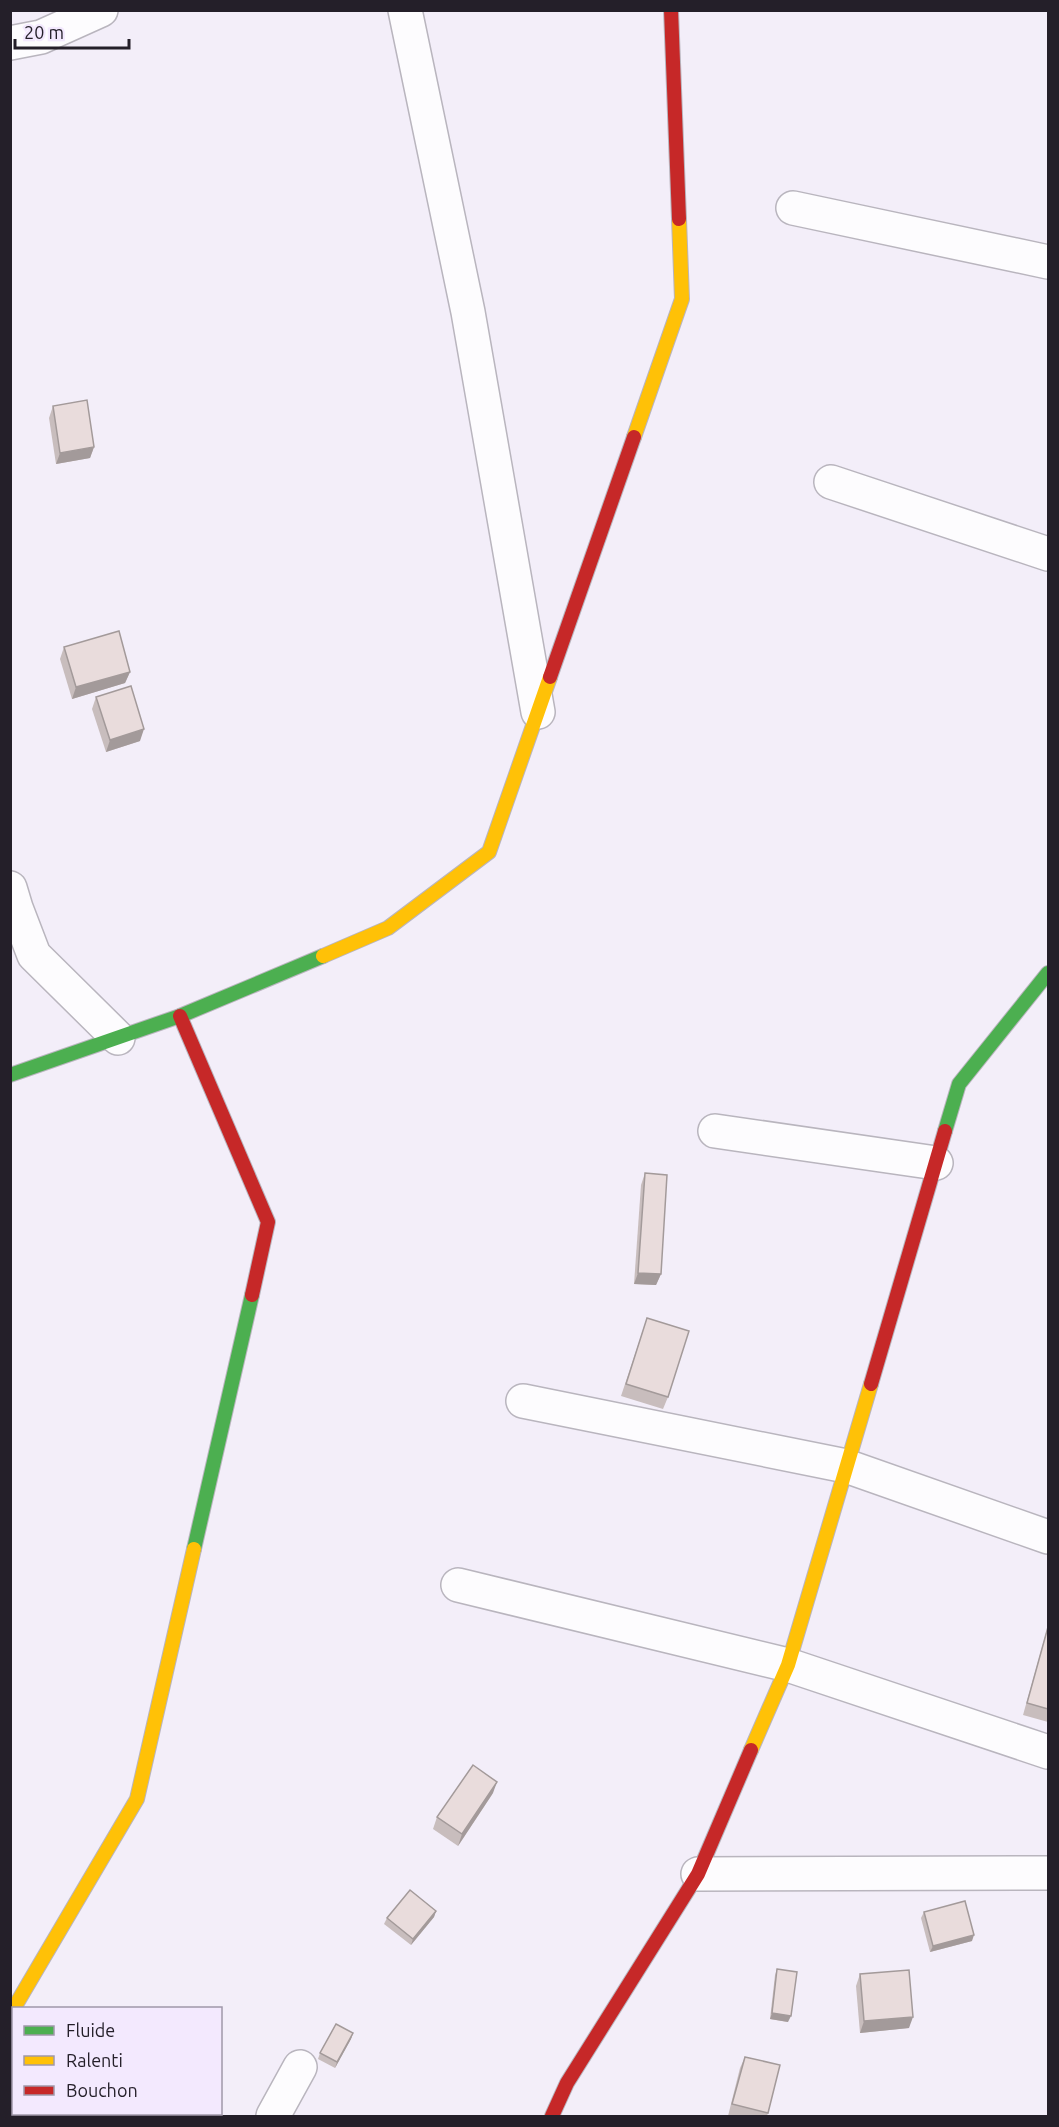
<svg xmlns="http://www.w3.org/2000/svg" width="1059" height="2127" viewBox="0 0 1059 2127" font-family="Ubuntu,sans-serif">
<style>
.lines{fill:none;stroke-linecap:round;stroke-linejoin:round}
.street-casing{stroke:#b9b5be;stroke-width:36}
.fast-casing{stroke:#b9b5be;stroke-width:16}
.slow-casing{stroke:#b9b5be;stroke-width:16}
.jam-casing{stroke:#b9b5be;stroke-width:16}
.street{stroke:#fdfcfe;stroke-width:33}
.fast{stroke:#4caf50;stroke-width:14}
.slow{stroke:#ffc107;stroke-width:14}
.jam{stroke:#c62828;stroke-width:14}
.wall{fill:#c8bdbd}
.shaded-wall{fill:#a39a9a}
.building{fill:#e9dcdc;stroke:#a39a9a;stroke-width:1.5}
</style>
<rect width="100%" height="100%" fill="#f3eef9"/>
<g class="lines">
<g class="street-casing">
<g id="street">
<polyline points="405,10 468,312 538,712"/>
<polyline points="10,43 41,37 101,10"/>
<polyline points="793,208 1048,262"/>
<polyline points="831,482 1048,554"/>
<polyline points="10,888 16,908 34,955 118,1038"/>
<polyline points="715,1131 936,1163"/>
<polyline points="523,1401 846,1466 1048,1537"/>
<polyline points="458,1585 788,1665 1048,1752"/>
<polyline points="698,1874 1048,1873"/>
<polyline points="273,2116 300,2067"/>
</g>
</g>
<g class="fast-casing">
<g id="fast">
<polyline points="10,1075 180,1016 323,956"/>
<polyline points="945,1131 959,1084 1048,973"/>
<polyline points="194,1549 252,1295"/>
</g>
</g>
<g class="slow-casing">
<g id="slow">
<polyline points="634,437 682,299 679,219"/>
<polyline points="323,956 388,928 489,852 550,677"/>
<polyline points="751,1750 788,1665 871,1384"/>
<polyline points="14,2008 137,1799 194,1549"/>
</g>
</g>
<g class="jam-casing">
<g id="jam">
<polyline points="671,10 679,219"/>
<polyline points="550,677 634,437"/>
<polyline points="180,1016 268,1222 252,1295"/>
<polyline points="871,1384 945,1131"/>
<polyline points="552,2116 567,2083 698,1874 751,1750"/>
</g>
</g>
<use href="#street" class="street"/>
<use href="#fast" class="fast"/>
<use href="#slow" class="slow"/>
<use href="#jam" class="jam"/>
</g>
<g class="wall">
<polygon points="53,406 94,447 90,458 56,464 49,418"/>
<polygon points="64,647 130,672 125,683 72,699 60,659"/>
<polygon points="96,697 140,741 106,752 92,709"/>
<polygon points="645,1173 661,1274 656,1285 634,1284 641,1185"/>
<polygon points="647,1318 668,1397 663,1409 621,1396"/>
<polygon points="1048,1626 1048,1722 1023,1715"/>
<polygon points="493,1793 458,1846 433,1829 437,1817"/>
<polygon points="436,1911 434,1917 411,1945 384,1924 387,1918"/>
<polygon points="924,1912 972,1941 930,1952 921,1918"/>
<polygon points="777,1969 788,2022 770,2019 775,1975"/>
<polygon points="860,1974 909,2028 860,2033 856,1986"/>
<polygon points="353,2033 351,2039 335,2068 318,2059 320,2053"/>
<polygon points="745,2057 768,2113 767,2116 728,2116 740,2068"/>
</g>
<g class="shaded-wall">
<polygon points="94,447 90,458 56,464 60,453"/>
<polygon points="130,672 125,683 72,699 76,687"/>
<polygon points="144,729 140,741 106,752 110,740"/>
<polygon points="638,1273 661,1274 656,1285 634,1284"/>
<polygon points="497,1782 493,1793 458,1846 462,1834"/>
<polygon points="436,1911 434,1917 411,1945 413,1939"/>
<polygon points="974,1935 972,1941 930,1952 933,1946"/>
<polygon points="772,2013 791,2016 788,2022 770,2019"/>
<polygon points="913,2017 909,2028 860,2033 864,2021"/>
<polygon points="353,2033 351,2039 335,2068 337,2062"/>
</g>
<g class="building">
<polygon points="87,400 94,447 60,453 53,406"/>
<polygon points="119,631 130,672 76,687 64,647"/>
<polygon points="131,686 144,729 110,740 96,697"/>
<polygon points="645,1173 667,1175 661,1274 638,1273"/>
<polygon points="647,1318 689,1331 668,1397 626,1384"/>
<polygon points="1048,1627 1048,1709 1027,1703"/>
<polygon points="473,1765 497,1782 462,1834 437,1817"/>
<polygon points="410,1890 436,1911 413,1939 387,1918"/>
<polygon points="965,1901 974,1935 933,1946 924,1912"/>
<polygon points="777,1969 797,1972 791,2016 772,2013"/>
<polygon points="909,1970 913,2017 864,2021 860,1974"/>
<polygon points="336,2024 353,2033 337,2062 320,2053"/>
<polygon points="745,2057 780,2065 768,2113 732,2104"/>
</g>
<rect width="1059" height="2127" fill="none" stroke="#241f29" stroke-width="24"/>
<rect x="12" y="2007" width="210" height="108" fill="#f3e9fe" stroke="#a098a9" stroke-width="1.5"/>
<rect x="24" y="2026" width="30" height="9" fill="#4caf50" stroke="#a098a9" stroke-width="1.5"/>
<text x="66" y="2037" font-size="18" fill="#241f29">Fluide</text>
<rect x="24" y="2056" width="30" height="9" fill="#ffc107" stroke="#a098a9" stroke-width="1.5"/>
<text x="66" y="2067" font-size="18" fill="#241f29">Ralenti</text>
<rect x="24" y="2086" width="30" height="9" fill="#c62828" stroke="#a098a9" stroke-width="1.5"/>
<text x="66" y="2097" font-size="18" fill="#241f29">Bouchon</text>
<path d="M15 39v9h114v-9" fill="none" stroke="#241f29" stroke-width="3"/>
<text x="24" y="39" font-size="18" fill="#241f29" stroke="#f3e9fe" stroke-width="4.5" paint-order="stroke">20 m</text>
</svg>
